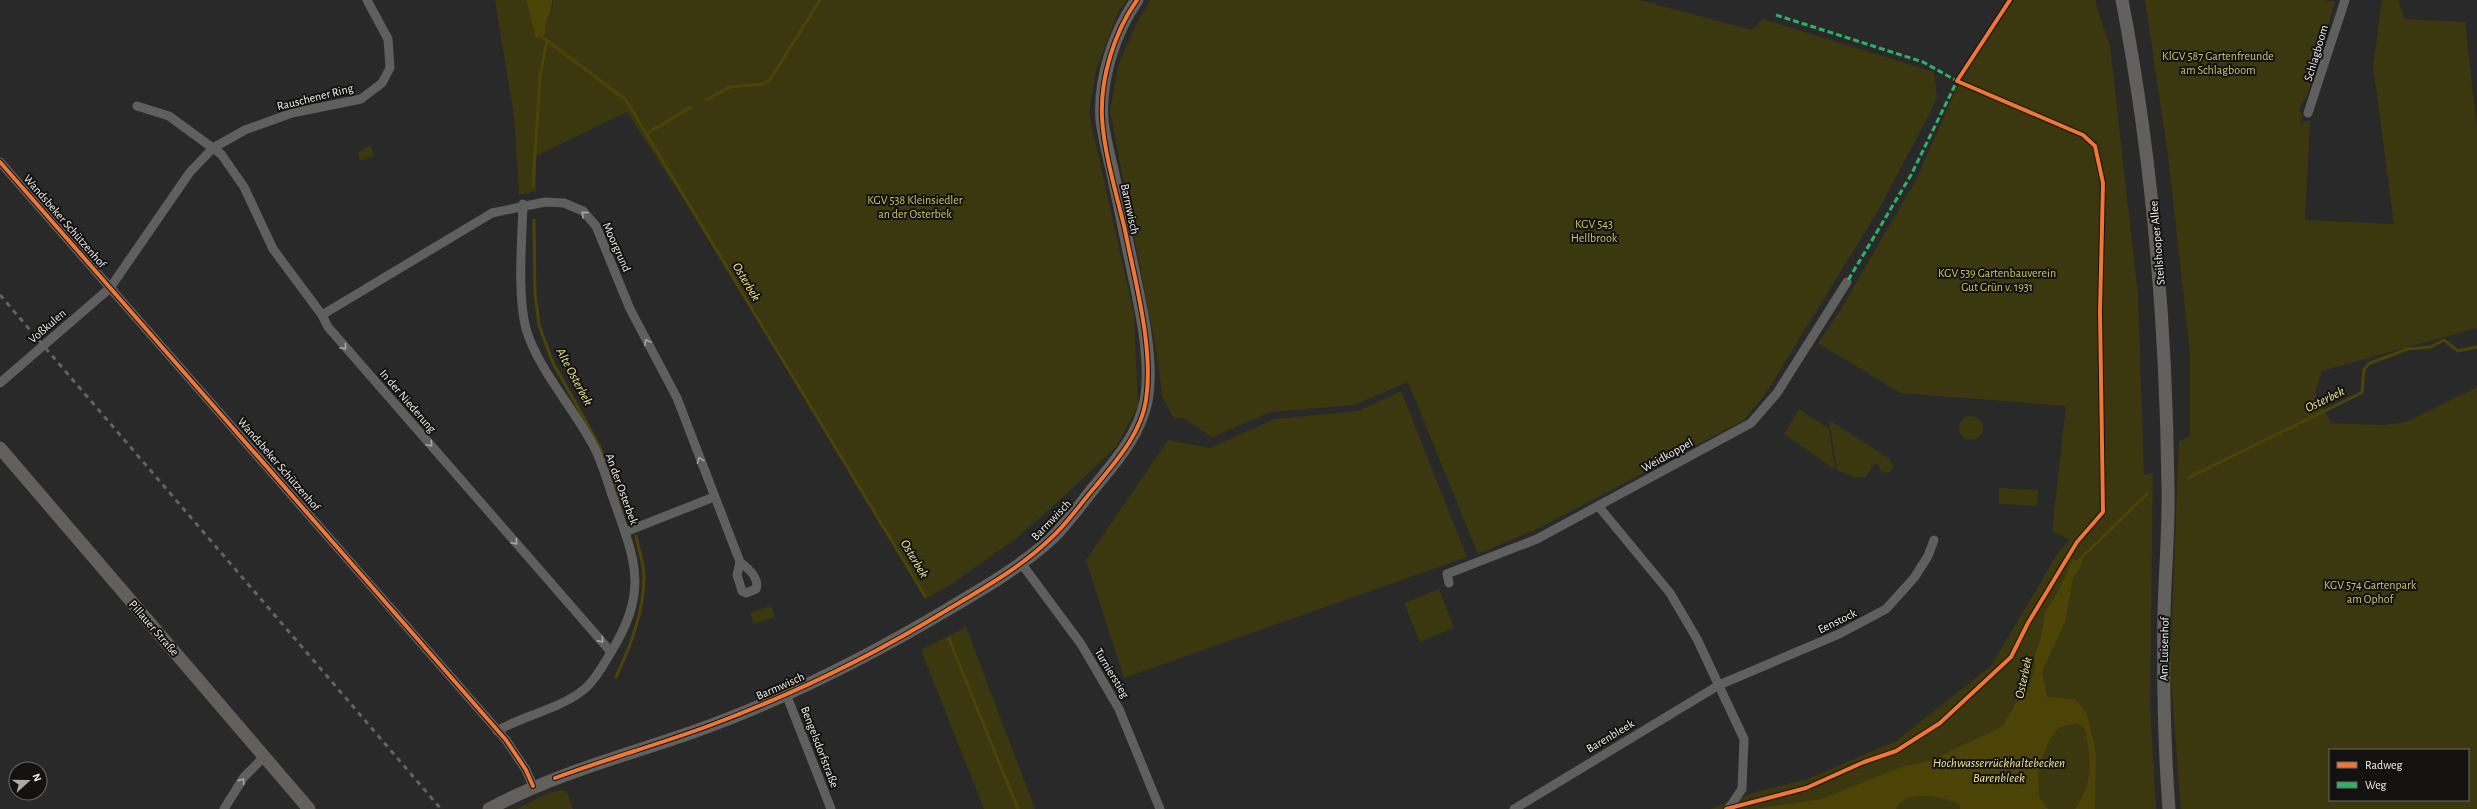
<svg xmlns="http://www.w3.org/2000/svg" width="2477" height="809" viewBox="0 0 2477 809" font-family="'Alegreya Sans',sans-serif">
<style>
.green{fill:#3b370f;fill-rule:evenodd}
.water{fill:#4c4406}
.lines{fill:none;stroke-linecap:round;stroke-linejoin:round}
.stream{stroke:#4c4406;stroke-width:3}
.street{stroke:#5f5f5f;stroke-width:9}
.secondary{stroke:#61605d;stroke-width:13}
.rail{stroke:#636362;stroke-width:3;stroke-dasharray:5 5;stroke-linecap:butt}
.quiet{stroke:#2db169;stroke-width:3;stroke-dasharray:6 3;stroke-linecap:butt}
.cycleway-casing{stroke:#131211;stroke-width:6}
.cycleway{stroke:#f07635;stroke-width:4}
.oneway{stroke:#a7a7a6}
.labels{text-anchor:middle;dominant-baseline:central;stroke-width:4;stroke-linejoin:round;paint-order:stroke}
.street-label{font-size:12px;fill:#efefed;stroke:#131211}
.park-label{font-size:12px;fill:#cec46b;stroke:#131211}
.water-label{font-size:13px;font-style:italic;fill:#f1e78e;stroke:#131211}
</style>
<rect width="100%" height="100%" fill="#292929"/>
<g class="green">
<polygon points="495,0 526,0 537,38 553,6 552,0 1127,0 1118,12 1096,70 1089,114 1134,314 1138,406 1116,447 1051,508 1013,541 950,585 925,599 749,300 627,112 536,156 536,191 519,195 514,117"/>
<polygon points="1150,0 1639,0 1752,30 1763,19 1934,72 1937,97 1929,115 1878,211 1766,393 1744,420 1539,528 1478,554 1408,382 1354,405 1271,412 1212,437 1183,418 1174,419 1162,396 1158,360 1110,111 1118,66 1136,24"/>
<path d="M2013,0h83c1,15 10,31 14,46l28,249 6,180 9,-2 -3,231 6,105h-446l49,-18 48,-12 89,-38 95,-75 68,-115 11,-11 -18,-9 14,-125 -166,-13 -82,-50 21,-31 77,-132 45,-102z"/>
<path d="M2145,0h179l11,2 -28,94 -8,13 3,6 -2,8 10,-3 -5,100 89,4 -21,-158 9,-66h16l7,19 60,3 12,106v200l-155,43 -7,22 16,30 52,2 23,-3 71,-35v422h-296l-11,-141 9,-226 11,-6v-82l-22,-198zM2330,750h138v50h-138z"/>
<polygon points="370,145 374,156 360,161 358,153"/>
<polygon points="1401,391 1467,557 1124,678 1086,560 1168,440 1210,448 1274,419 1358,411"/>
<polygon points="1799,409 1829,429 1835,470 1784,434"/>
<circle cx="1971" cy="428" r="12"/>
<polygon points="1829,420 1890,459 1893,467 1891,472 1882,473 1878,464 1874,464 1866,477 1853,477 1837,470"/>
<polygon points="1999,488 2038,490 2037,506 1999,504"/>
<polygon points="1439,589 1454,628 1420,642 1404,603"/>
<polygon points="771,605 775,617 754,624 750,613"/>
<polygon points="966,627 1035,809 984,809 921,650"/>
<polygon points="566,790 573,809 517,809 550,792"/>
</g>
<g class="water">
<path d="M526,0h26c1,12 -9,21 -7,34l-9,4z"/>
<path d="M2073,559l10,3 -10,16 -8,44 -23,50 5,25 28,2 12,14 9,40 -1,56h-20c19,-25 16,-51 10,-80l-8,-6 -19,5 -9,13 -11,27 1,29 9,12h-88v-4c-15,-9 -56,-16 -64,4h-141l67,-10 79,-32 29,-6 73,-35 12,-22 10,-8 9,-24 1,-18 6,-17 4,-25 12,-18z"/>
</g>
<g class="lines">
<g class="stream">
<polyline points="541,33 541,36 626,100 925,596"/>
<polyline points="706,100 730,87 763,84 770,80 820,0"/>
<polyline points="648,133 691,107"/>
<polyline points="533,186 540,76 547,40"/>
<polyline points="534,220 535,294 539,325 553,363 599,445 625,512"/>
<polyline points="2188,478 2359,394 2362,392 2364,369 2370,363 2408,349 2431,347 2444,340 2458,351 2477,347"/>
<polyline points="2075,564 2148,493"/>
<polyline points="949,639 1018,809"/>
<path d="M616,677c15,-32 28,-66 28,-101 0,-13 -6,-28 -8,-40"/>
</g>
<g class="street">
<polyline points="137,106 169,116 221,154 244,187 273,249 322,315 328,327 611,652"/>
<polyline points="2308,113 2345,0"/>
<polyline points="0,162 506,740 526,770 533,786"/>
<path d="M322,315l170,-102 53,-11 19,1 19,8 13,15 34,83 47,89 63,164 -3,13 5,16 4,2 10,-4c4,-11 -8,-21 -16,-27"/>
<polyline points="0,383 110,288 190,172 213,148 245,130 292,113 361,99 382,83 390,68 388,39 367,0"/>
<polyline points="1599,507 1670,593 1697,639 1744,739 1742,789 1729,808"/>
<polyline points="625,532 714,497"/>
<polyline points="1021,563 1081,644 1119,709 1160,809"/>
<polyline points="1449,583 1447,574 1537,539 1751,423 1777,393 1847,282"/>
<polyline points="786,694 831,809"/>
<path d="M497,731c27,-16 60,-21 85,-40 12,-9 20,-24 28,-37 39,-64 26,-91 3,-156 -6,-17 -11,-37 -20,-53 -20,-38 -54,-74 -67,-116 -9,-34 -4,-89 -3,-125"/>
<polyline points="224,809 244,777 264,757"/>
<polyline points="1514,809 1719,685 1839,634 1886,609 1914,578 1928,556 1934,540"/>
</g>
<g class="secondary">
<path d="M2122,0c31,161 44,323 46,487 1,42 -3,84 -4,126 -1,66 0,131 5,196"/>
<polyline points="0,448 309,809"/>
<path d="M489,809c65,-35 135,-53 204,-77 90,-32 175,-75 257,-124 34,-20 70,-41 100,-68 16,-15 29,-34 43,-51 22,-27 46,-53 53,-88 7,-37 -4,-89 -12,-126 -7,-34 -14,-67 -21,-101 -4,-18 -9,-36 -11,-54 -3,-39 12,-88 35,-120"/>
</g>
<polyline class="rail" points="0,295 441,809"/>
<polyline class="quiet" points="1776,15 1923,62 1957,81 1911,175 1847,282"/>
<g class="cycleway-casing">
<g id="cycleway">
<polyline points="0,162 506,740 526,770 533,786"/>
<path d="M555,778c51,-19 105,-34 156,-53 83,-31 161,-69 236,-115 35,-21 73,-42 103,-71 17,-15 30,-35 45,-52 21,-26 46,-53 51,-87 8,-51 -11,-119 -21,-170 -8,-34 -21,-77 -23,-112 -2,-39 12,-86 35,-118"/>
<polyline points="1726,809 1806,788 1864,762 1896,751 1940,723 2011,657 2028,623 2077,542 2103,512 2100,312 2103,183 2095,146 2083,135 1957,81 2010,0"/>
</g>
</g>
<use href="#cycleway" class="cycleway"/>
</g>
<defs><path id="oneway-chevron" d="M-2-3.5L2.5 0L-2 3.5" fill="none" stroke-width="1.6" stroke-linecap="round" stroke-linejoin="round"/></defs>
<g class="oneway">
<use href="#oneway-chevron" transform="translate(584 214) rotate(-139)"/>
<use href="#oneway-chevron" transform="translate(647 342) rotate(-118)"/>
<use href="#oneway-chevron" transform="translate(344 347) rotate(49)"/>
<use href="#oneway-chevron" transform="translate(430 444) rotate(49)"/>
<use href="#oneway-chevron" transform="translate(700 460) rotate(-111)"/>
<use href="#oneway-chevron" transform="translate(515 542) rotate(49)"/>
<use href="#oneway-chevron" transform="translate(601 640) rotate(49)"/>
<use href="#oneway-chevron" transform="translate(242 781) rotate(-55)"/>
</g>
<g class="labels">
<g class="street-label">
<text transform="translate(2316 53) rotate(-73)">Schlagboom</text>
<text transform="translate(315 97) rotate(-14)">Rauschener Ring</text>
<text transform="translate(1130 209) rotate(78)">Barmwisch</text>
<text transform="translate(65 221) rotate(49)">Wandsbeker Schützenhof</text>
<text transform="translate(2157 243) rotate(-95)">Steilshooper Allee</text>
<text transform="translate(617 247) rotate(66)">Moorgrund</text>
<text transform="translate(47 326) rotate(-41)">Voßkulen</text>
<text transform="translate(408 401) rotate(49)">In der Niederung</text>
<text transform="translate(1667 455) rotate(-29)">Weidkoppel</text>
<text transform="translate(279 464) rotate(49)">Wandsbeker Schützenhof</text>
<text transform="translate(622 489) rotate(70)">An der Osterbek</text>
<text transform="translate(1051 520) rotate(-46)">Barmwisch</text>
<text transform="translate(1837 621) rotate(-26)">Eenstock</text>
<text transform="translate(154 628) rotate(49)">Pillauer Straße</text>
<text transform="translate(2164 649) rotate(-89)">Am Luisenhof</text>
<text transform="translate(1112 673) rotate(59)">Turnierstieg</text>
<text transform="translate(780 686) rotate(-24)">Barmwisch</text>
<text transform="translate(1610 736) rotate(-31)">Barenbleek</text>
<text transform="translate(820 747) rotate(69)">Bengelsdorfstraße</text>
</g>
<g class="park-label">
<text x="2218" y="56">KlGV 587 Gartenfreunde<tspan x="2218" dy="14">am Schlagboom</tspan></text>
<text x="915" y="200">KGV 538 Kleinsiedler<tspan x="915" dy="14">an der Osterbek</tspan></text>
<text x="1594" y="224">KGV 543<tspan x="1594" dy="14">Hellbrook</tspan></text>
<text x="1997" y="273">KGV 539 Gartenbauverein<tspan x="1997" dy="14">Gut Grün v. 1931</tspan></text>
<text x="2370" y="585">KGV 574 Gartenpark<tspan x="2370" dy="14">am Ophof</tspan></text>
</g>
<g class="water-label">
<text transform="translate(746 282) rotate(59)">Osterbek</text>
<text transform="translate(574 377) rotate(62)">Alte Osterbek</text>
<text transform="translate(2325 400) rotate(-26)">Osterbek</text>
<text transform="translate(914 559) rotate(59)">Osterbek</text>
<text transform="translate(2024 678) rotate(-78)">Osterbek</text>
<text x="1999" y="763">Hochwasserrückhaltebecken<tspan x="1999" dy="15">Barenbleek</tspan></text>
</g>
</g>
<rect x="2329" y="749" width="140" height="52" fill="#131211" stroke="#6b6a69"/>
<rect x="2337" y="762" width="20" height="6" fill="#f07635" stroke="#6b6a69"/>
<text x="2365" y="769" font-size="12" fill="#efefed">Radweg</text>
<rect x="2337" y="782" width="20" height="6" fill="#2db169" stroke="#6b6a69"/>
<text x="2365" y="789" font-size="12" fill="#efefed">Weg</text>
<g transform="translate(28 781) rotate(69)"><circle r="19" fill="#131211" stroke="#6b6a69"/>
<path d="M0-3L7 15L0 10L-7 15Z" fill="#aaaaa8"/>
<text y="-6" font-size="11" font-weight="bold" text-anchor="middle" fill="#efefed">N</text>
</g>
</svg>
